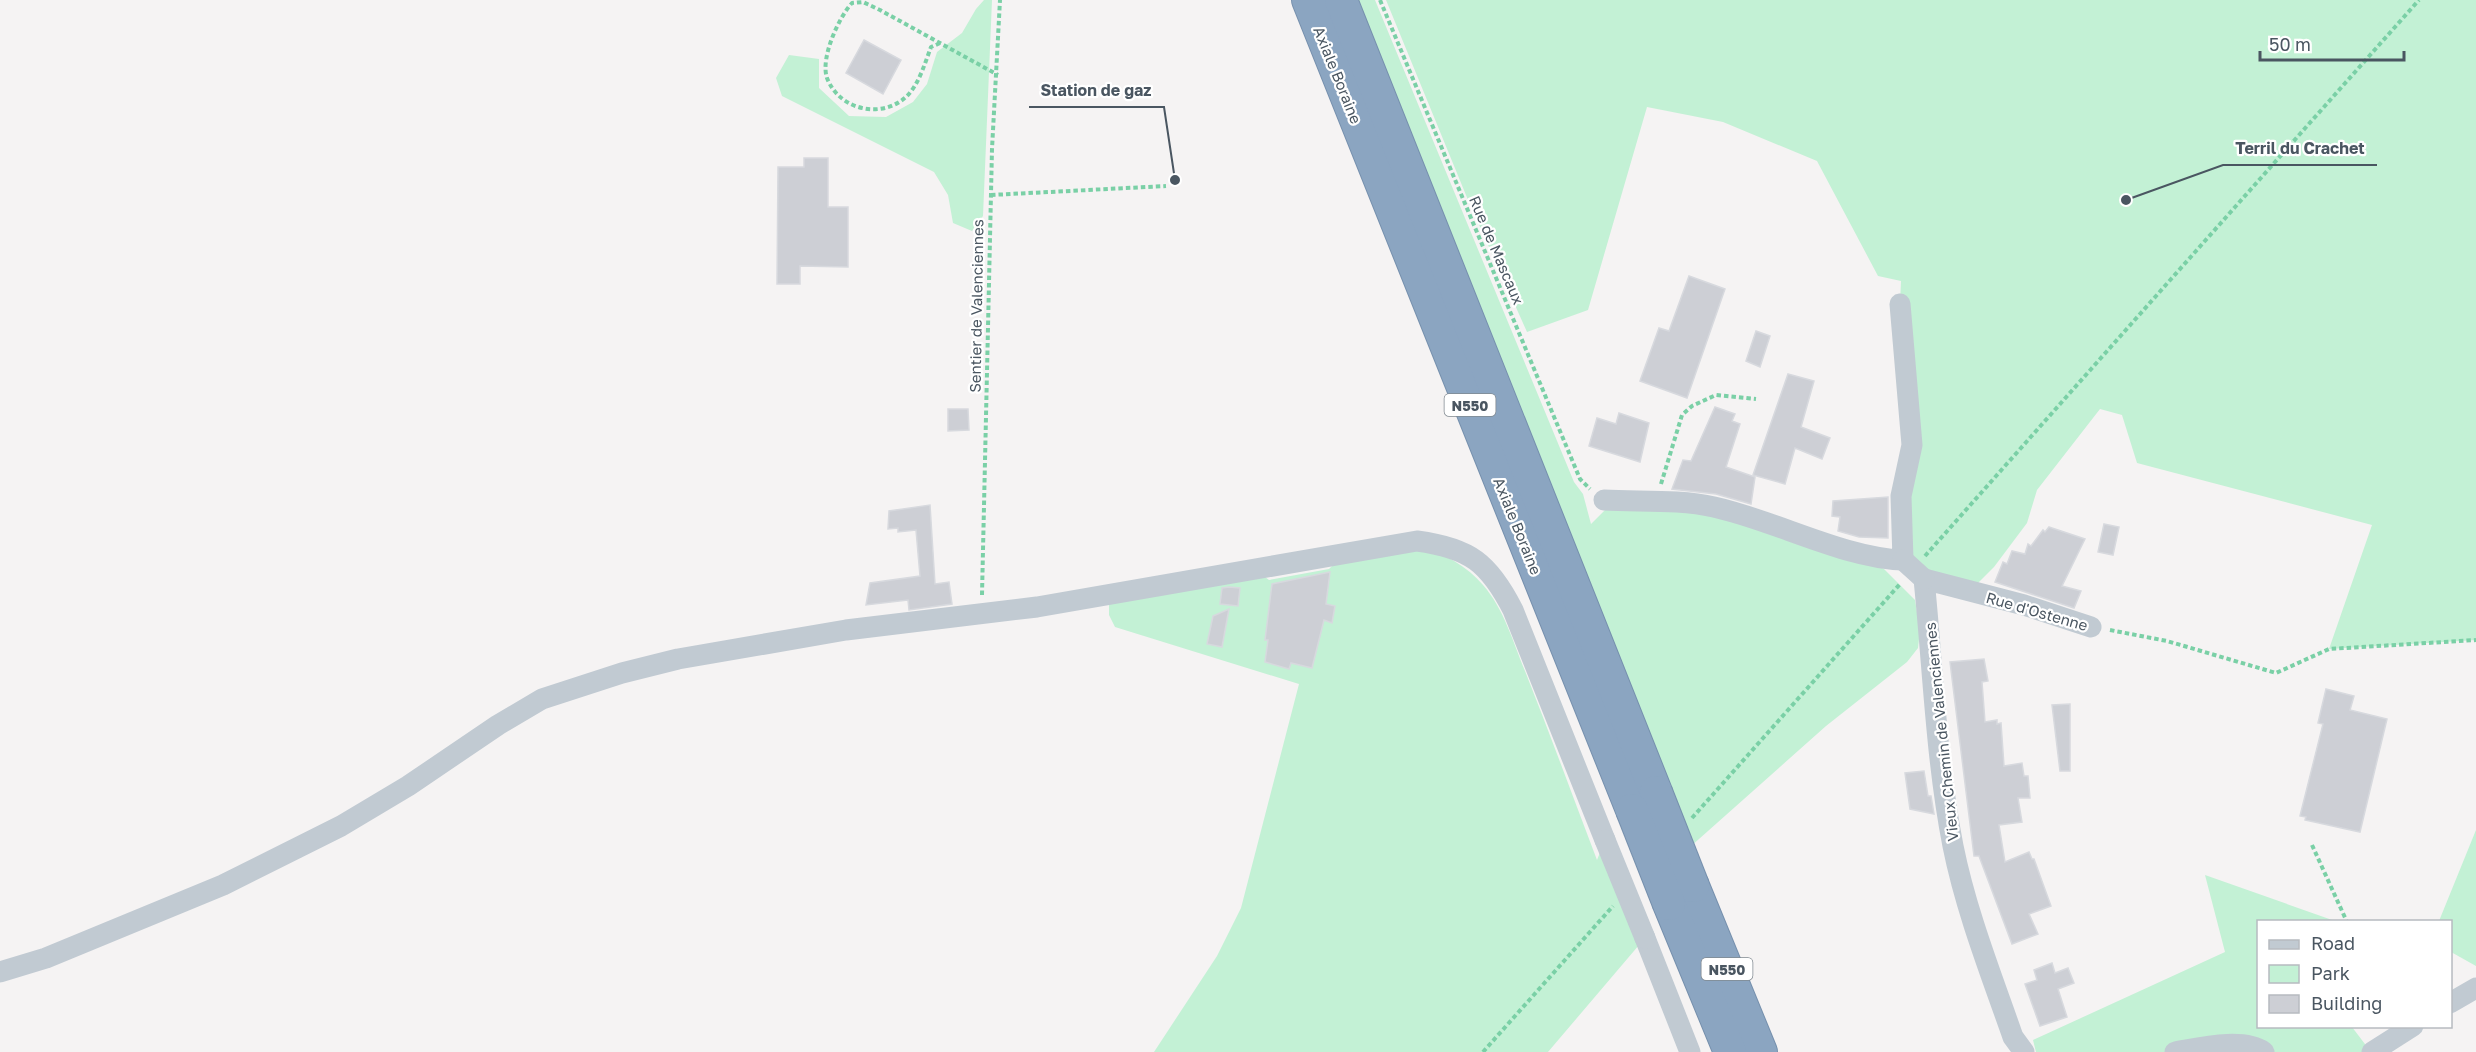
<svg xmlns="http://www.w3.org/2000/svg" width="2476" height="1052" viewBox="0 0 2476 1052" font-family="'Golos Text',sans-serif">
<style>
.green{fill:#c3f1d5}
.building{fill:#cdcfd5;stroke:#d7d9de;stroke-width:1.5}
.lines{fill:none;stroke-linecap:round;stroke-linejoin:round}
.highway-casing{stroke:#7690ad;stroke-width:34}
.path{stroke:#7ad0a6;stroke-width:4;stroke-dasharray:4.5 3;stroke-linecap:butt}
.minor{stroke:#c1cad2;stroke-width:21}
.highway{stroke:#8ba5c1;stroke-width:32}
.highway-bridge-casing{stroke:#7690ad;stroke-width:34;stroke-linecap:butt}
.minor-bridge{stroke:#c1cad2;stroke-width:21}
.highway-bridge{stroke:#8ba5c1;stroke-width:32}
.labels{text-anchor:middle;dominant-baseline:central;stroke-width:4.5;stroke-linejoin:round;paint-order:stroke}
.shield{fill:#fff;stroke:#808990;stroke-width:1.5}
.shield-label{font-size:14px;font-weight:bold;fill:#4a5661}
.street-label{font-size:15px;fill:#4a5661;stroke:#fff}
.leader{fill:none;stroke:#4a5661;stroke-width:2}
.callout-dot{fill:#4a5661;stroke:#fff;stroke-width:2}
.callout-label{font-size:16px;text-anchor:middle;font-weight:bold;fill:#4a5661;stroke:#fff;stroke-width:4.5;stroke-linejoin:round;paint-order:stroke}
</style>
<rect width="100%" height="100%" fill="#f5f3f3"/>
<g class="green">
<polygon points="984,0 992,0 983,216 972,231 953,223 948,195 934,172 782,96 776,78 789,55 819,59 819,88 849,116 886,117 913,102 927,84 937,52 962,33 976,9"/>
<polygon points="1341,0 1375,0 1574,482 1583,494 1591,524 1605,510 1683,503 1871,562 1884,569 1915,600 1920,630 1918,648 1907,662 1826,726 1681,855"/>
<polygon points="1386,0 2476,0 2476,640 2329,649 2372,525 2137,463 2122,415 2100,409 2037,490 2027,523 1994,567 1970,591 1903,560 1912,445 1900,304 1901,281 1878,276 1817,161 1723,122 1647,107 1588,310 1527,332 1468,200"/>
<path d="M1421,547c23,6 47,20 62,38 21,24 30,57 42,86 25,63 48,126 72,189l8,-20 40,98 -97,114h-394l63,-96 24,-48 58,-224 -184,-57 -6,-12v-14l152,-27 8,6 60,-11 11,-11z"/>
<polygon points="2476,830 2476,966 2451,952 2450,922 2439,921"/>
<polygon points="2205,875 2335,921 2258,922 2258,1026 2352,1027 2371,1052 2036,1052 2033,1040 2225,952"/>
</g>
<g class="building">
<polygon points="864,40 901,60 883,94 846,73"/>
<polygon points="804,158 828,158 828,207 848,207 848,267 800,266 800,284 777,284 778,167 804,167"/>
<polygon points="1689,276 1725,289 1687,398 1640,381 1659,328 1669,331"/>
<polygon points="1756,331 1770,336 1760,367 1746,361"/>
<polygon points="1788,374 1814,381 1801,427 1830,438 1822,459 1795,448 1785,484 1753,475"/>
<polygon points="1715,407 1735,414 1732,421 1740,424 1726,467 1755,477 1751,504 1716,494 1672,489 1683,460 1691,461"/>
<polygon points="948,409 968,409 969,430 948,431"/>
<polygon points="1619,413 1649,423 1640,462 1589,446 1597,418 1616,424"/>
<polygon points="1888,497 1888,538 1859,537 1838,531 1840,517 1832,516 1833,501"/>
<polygon points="930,505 935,584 949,582 952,604 909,610 908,600 866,605 870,583 920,576 916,530 898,532 898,528 888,529 889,511"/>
<polygon points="2104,524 2119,527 2113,555 2098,552"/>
<polygon points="2049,527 2085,539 2062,586 2081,591 2074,608 1995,582 2003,562 2007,564 2012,551 2025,554 2028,544 2031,546 2043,530 2045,532"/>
<polygon points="1330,572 1326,604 1335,606 1332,623 1324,620 1312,668 1291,663 1289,669 1265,662 1268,640 1265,640 1272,584"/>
<polygon points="1229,587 1240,588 1238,606 1220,604 1222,588"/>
<polygon points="1229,609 1222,647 1207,644 1213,616"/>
<polygon points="1984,659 1988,681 1982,682 1985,722 1997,720 1997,724 2001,723 2004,766 2022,763 2024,776 2028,776 2030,798 2018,798 2022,822 1999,825 2005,862 2029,852 2032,859 2034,859 2051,906 2029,914 2038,934 2012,944 1979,856 1974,856 1950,662"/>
<polygon points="2326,689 2354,696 2350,710 2387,719 2360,832 2305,820 2306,817 2300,816 2323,724 2318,723"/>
<polygon points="2070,704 2070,771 2060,771 2052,705"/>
<polygon points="1924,771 1928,796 1931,796 1934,814 1910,809 1905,773"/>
<polygon points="2052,963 2055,973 2068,968 2074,983 2058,989 2067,1017 2040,1026 2025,984 2037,980 2034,970"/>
</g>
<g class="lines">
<g class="highway-casing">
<g id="highway">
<polyline points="1308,0 1632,810"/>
<polyline points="1341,0 1656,792"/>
<polyline points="1693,886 1761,1052"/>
<polyline points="1669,904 1730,1052"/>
</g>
</g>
<g class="path">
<polyline points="1380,0 1580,479 1590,489"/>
<path d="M940,43l-9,4c-6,16 -12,37 -24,49 -25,24 -68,14 -80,-18 -7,-20 12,-61 25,-75l11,-1 17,8 118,65"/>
<polyline points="991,195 1166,186"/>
<polyline points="1661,484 1682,415 1692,406 1716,395 1756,399"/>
<polyline points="1925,556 2419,0"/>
<polyline points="982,595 992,149 1000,0"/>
<polyline points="2110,630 2167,641 2276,673 2329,649 2476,640"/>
<polyline points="1692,818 1900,584"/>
<polyline points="2312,845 2347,922"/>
<polyline points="1483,1052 1613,906"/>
</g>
<g class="minor">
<path d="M1604,500c36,2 75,-1 110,7 60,13 129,51 189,53l-2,-64 11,-51 -12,-141"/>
<polyline points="1645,938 1690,1052"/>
<path d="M0,972l46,-14 177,-73 118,-59 67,-40 90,-61 44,-26 80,-26 56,-14 168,-29 191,-23 380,-66c53,7 72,22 96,69l92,230"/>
<polyline points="2450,1003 2476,988"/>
<path d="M2024,1052l-11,-15c-22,-63 -47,-126 -60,-191 -17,-87 -20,-178 -29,-267l100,26 67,22"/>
<path d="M2175,1052c24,-4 68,-15 89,0"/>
<polyline points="2372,1052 2413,1026"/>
</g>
<use href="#highway" class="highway"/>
<g class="highway-bridge-casing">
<g id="highway-bridge">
<polyline points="1656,792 1693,886"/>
<polyline points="1632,810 1669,904"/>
</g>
</g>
<g class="minor-bridge">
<polyline points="1903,560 1924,579"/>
<polyline points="1605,840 1645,938"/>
</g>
<use href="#highway-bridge" class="highway-bridge"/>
</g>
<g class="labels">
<g class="shield">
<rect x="1444.5" y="394" width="51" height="22" rx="4.5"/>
<rect x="1701.5" y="958" width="51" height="22" rx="4.5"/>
</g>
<g class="shield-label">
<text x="1470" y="405">N550</text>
<text x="1727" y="969">N550</text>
</g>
<g class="street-label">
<text transform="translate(1338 75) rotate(68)">Axiale Boraine</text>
<text transform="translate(1497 250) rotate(67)">Rue de Mascaux</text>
<text transform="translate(976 306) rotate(-89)">Sentier de Valenciennes</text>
<text transform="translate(1518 526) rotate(68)">Axiale Boraine</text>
<text transform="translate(2037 611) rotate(16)">Rue d'Ostenne</text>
<text transform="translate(1941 732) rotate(-96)">Vieux Chemin de Valenciennes</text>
</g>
</g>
<path class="leader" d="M1175 180L1164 107H1029M2126 200L2223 165H2377"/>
<g class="callout-dot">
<circle cx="1175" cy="180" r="6"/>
<circle cx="2126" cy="200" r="6"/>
</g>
<g class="callout-label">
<text x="1096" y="96">Station de gaz</text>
<text x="2300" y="154">Terril du Crachet</text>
</g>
<rect x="2257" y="920" width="195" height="108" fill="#ffffff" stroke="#b7bbc0" stroke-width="1.5"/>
<rect x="2269" y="940" width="30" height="9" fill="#c1cad2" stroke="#b7bbc0" stroke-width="1.5"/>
<text x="2311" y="950" font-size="18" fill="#4a5661">Road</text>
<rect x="2269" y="965" width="30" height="18" fill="#c3f1d5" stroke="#b7bbc0" stroke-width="1.5"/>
<text x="2311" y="980" font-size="18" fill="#4a5661">Park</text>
<rect x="2269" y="995" width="30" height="18" fill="#cdcfd5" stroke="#b7bbc0" stroke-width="1.5"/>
<text x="2311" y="1010" font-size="18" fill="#4a5661">Building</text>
<path d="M2260 51v9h144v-9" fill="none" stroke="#4a5661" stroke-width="3"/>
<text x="2269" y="51" font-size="18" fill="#4a5661" stroke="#ffffff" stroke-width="4.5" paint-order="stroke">50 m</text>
</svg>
